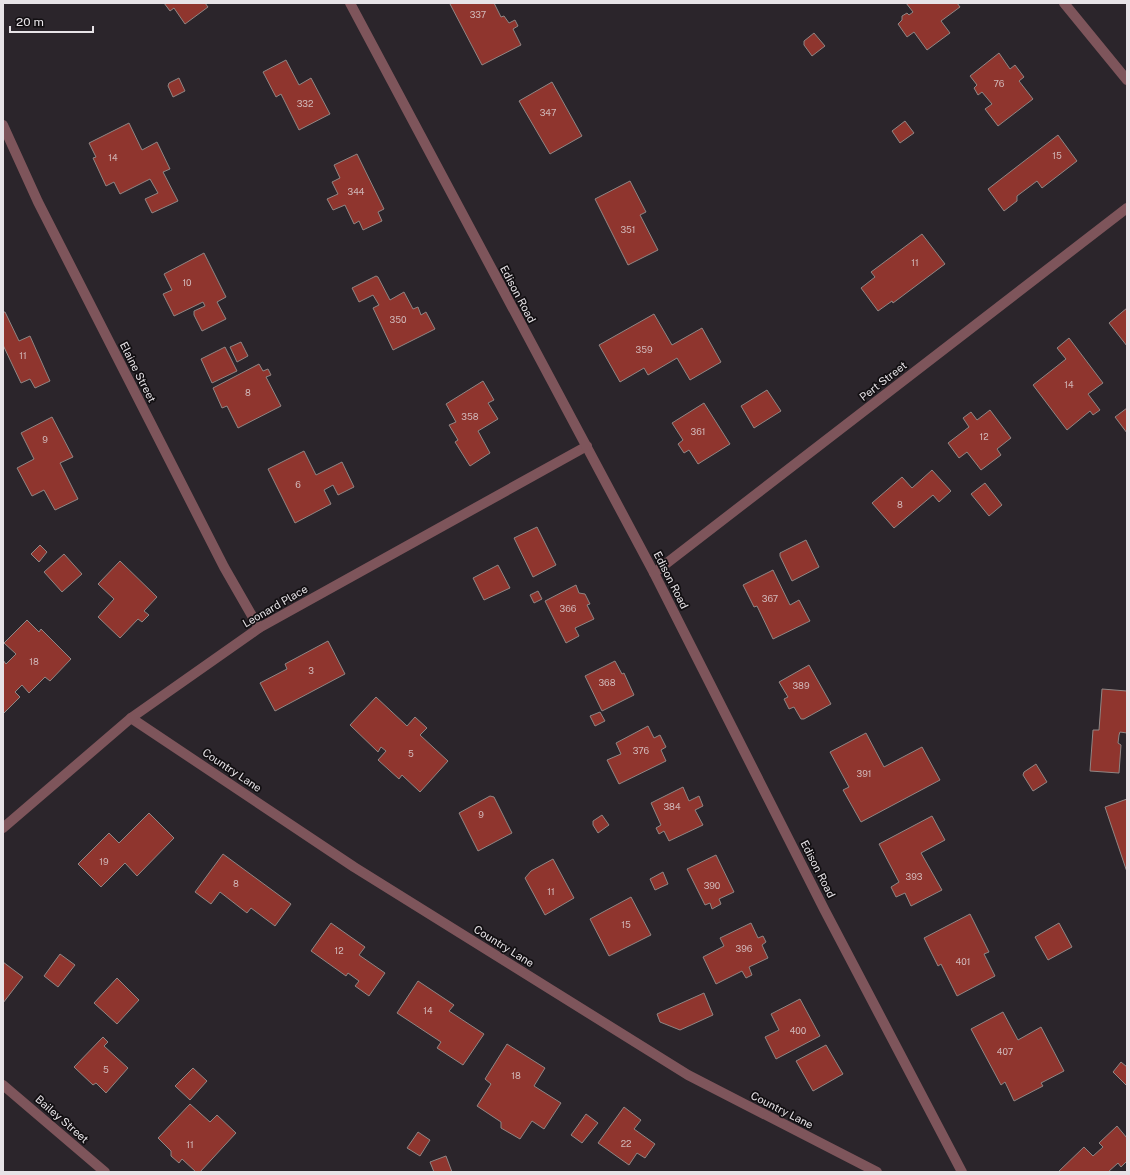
<svg xmlns="http://www.w3.org/2000/svg" width="1130" height="1175" viewBox="0 0 1130 1175" font-family="'Public Sans',sans-serif">
<style>
.building{fill:#8f352e;stroke:#908684}
.lines{fill:none;stroke-linecap:round;stroke-linejoin:round}
.minor{stroke:#7e555b;stroke-width:10}
.tertiary{stroke:#7e555b;stroke-width:10}
.labels{text-anchor:middle;dominant-baseline:central;stroke-width:3.5;stroke-linejoin:round;paint-order:stroke}
.number-label{font-size:9px;fill:#d1b8b9}
.street-label{font-size:11px;fill:#e7e3e7;stroke:#120f12}
</style>
<rect width="100%" height="100%" fill="#2b252b"/>
<g class="building">
<polygon points="164,3 205,3 208,7 185,24 174,8 170,11"/>
<polygon points="452,3 494,3 501,17 504,16 509,23 515,20 518,26 513,29 521,45 482,65 450,4"/>
<polygon points="906,3 957,3 960,7 941,21 950,33 927,50 914,32 907,37 898,24 902,20 902,16 907,13 909,15 913,12"/>
<polygon points="814,33 825,46 812,56 804,45 804,41"/>
<polygon points="999,53 1010,69 1015,65 1024,77 1019,81 1033,99 998,126 985,109 992,104 982,92 978,95 974,88 977,85 970,76"/>
<polygon points="286,60 299,85 311,78 330,114 299,130 281,94 276,97 263,72"/>
<polygon points="179,78 185,91 173,97 168,86 169,83"/>
<polygon points="552,82 582,136 550,154 519,101"/>
<polygon points="905,121 914,133 900,143 892,131"/>
<polygon points="129,123 142,150 157,142 170,169 163,172 178,201 152,213 145,199 158,193 150,179 120,194 114,182 106,186 93,158 96,157 89,143"/>
<polygon points="1058,135 1077,161 1042,188 1037,181 1017,196 1017,201 1004,211 988,189"/>
<polygon points="357,154 384,209 378,212 382,221 363,230 359,221 354,224 345,205 333,210 327,199 338,194 332,182 340,178 334,165"/>
<polygon points="630,181 646,212 640,215 658,250 628,265 595,199"/>
<polygon points="922,234 945,264 893,303 892,301 878,311 861,288 875,277 871,272"/>
<polygon points="204,253 226,297 217,302 226,319 202,331 194,315 194,311 205,306 203,302 174,316 163,294 172,290 164,274"/>
<polygon points="376,276 378,277 390,300 404,292 413,309 418,307 421,315 426,312 435,329 393,350 373,308 379,305 373,295 359,302 352,288"/>
<polygon points="1127,308 1127,346 1109,323"/>
<polygon points="3,312 5,312 19,341 30,336 50,381 35,388 30,379 21,383 3,345"/>
<polygon points="654,314 672,345 702,328 721,362 690,380 677,358 648,375 644,368 620,382 599,345"/>
<polygon points="1069,338 1103,383 1088,394 1100,410 1093,415 1090,411 1067,430 1033,385 1066,359 1057,348"/>
<polygon points="241,342 248,356 237,362 230,347"/>
<polygon points="225,347 237,371 212,383 201,359"/>
<polygon points="259,364 263,371 268,369 271,375 266,377 281,406 238,428 227,406 222,408 213,388"/>
<polygon points="483,381 494,400 488,403 498,419 478,431 490,453 470,466 455,442 458,440 449,425 456,422 446,404"/>
<polygon points="767,390 781,411 754,428 741,406"/>
<polygon points="704,403 730,444 698,464 689,450 684,453 678,444 683,440 672,423"/>
<polygon points="1127,408 1127,433 1115,417"/>
<polygon points="990,410 1011,438 997,449 1001,455 981,470 967,452 959,458 948,443 969,427 963,418 971,412 977,420"/>
<polygon points="52,417 73,457 60,463 78,499 55,510 44,490 32,496 17,468 34,459 21,433"/>
<polygon points="304,451 316,475 342,462 354,487 338,495 333,485 324,490 331,504 295,523 268,469"/>
<polygon points="932,470 951,491 939,502 933,495 894,528 872,503 902,477 912,488"/>
<polygon points="985,483 1002,505 989,516 971,494"/>
<polygon points="537,527 556,565 533,577 514,538"/>
<polygon points="806,540 819,567 792,581 780,556 780,553"/>
<polygon points="40,545 47,552 39,562 31,554"/>
<polygon points="64,554 82,574 62,592 44,572"/>
<polygon points="120,561 157,597 144,611 149,615 142,622 138,619 120,638 98,617 114,599 98,584"/>
<polygon points="498,565 510,588 484,600 473,578"/>
<polygon points="773,570 790,605 799,600 810,621 773,639 757,606 754,607 743,585"/>
<polygon points="576,585 579,593 585,594 590,604 587,605 594,619 575,628 579,636 566,643 545,601"/>
<polygon points="538,591 542,599 534,603 530,595"/>
<polygon points="27,620 39,632 41,629 71,659 50,681 45,677 29,693 22,685 15,692 20,697 3,714 3,660 6,664 16,654 4,643"/>
<polygon points="328,641 345,674 275,711 260,683 287,669 285,664"/>
<polygon points="615,661 622,674 624,673 634,695 602,711 585,676"/>
<polygon points="809,665 831,704 804,719 801,719 794,707 789,709 784,699 788,697 779,682"/>
<polygon points="1102,689 1127,691 1127,733 1120,732 1119,735 1118,743 1121,745 1119,773 1090,771 1093,730 1099,730"/>
<polygon points="376,697 407,726 415,717 427,728 420,735 448,761 420,792 402,775 399,779 378,760 386,751 381,747 378,752 350,725"/>
<polygon points="600,712 605,721 595,726 590,716"/>
<polygon points="648,726 654,738 660,735 666,747 661,750 666,761 619,784 607,760 621,754 616,743"/>
<polygon points="866,733 884,767 922,747 940,780 861,822 843,790 849,787 830,752"/>
<polygon points="1036,764 1047,782 1033,791 1023,775 1024,772"/>
<polygon points="683,787 689,801 699,796 703,806 695,810 703,825 669,841 664,831 659,834 656,828 661,825 651,803"/>
<polygon points="490,796 494,797 512,833 478,851 459,813"/>
<polygon points="1127,799 1127,872 1105,807"/>
<polygon points="149,813 174,838 137,876 125,863 101,887 78,864 109,833 119,843"/>
<polygon points="602,815 609,825 598,833 593,825 593,821"/>
<polygon points="932,816 945,840 921,853 942,890 911,906 905,893 896,897 891,887 899,882 879,844"/>
<polygon points="223,854 291,904 275,926 251,908 247,913 220,892 211,904 195,892"/>
<polygon points="716,855 734,892 719,899 721,904 712,909 710,903 705,905 687,869"/>
<polygon points="553,859 574,898 545,915 525,878 531,871"/>
<polygon points="663,872 668,884 655,890 650,879"/>
<polygon points="631,897 651,935 609,956 590,919"/>
<polygon points="970,914 989,952 984,954 995,976 957,996 941,964 938,966 924,938"/>
<polygon points="331,923 365,947 359,955 385,973 369,996 355,986 359,981 348,973 346,976 311,951"/>
<polygon points="751,923 758,938 763,936 766,942 762,945 768,958 749,967 752,975 746,978 742,971 716,984 703,957 724,946 720,938"/>
<polygon points="1059,923 1072,947 1048,960 1035,937"/>
<polygon points="60,954 75,965 58,987 44,976"/>
<polygon points="3,962 23,977 3,1003"/>
<polygon points="117,978 139,1000 117,1024 94,1003"/>
<polygon points="418,981 454,1005 449,1011 484,1034 463,1065 437,1048 441,1042 397,1013"/>
<polygon points="704,993 713,1015 680,1030 660,1022 657,1014"/>
<polygon points="800,999 820,1036 776,1059 765,1037 779,1030 771,1014"/>
<polygon points="1003,1012 1018,1040 1041,1027 1064,1071 1041,1083 1043,1086 1014,1101 1005,1082 1001,1085 971,1029"/>
<polygon points="103,1037 108,1042 104,1046 128,1068 106,1093 96,1083 93,1085 74,1067"/>
<polygon points="507,1044 545,1068 534,1086 561,1103 544,1129 532,1121 520,1139 501,1128 501,1122 477,1106 491,1084 485,1079"/>
<polygon points="826,1045 843,1074 813,1091 796,1061"/>
<polygon points="1121,1062 1127,1067 1127,1083 1126,1085 1113,1072"/>
<polygon points="193,1068 207,1081 190,1100 175,1086"/>
<polygon points="190,1104 210,1122 217,1115 236,1133 200,1172 196,1172 182,1159 179,1163 171,1156 171,1151 158,1138"/>
<polygon points="624,1107 641,1120 634,1129 655,1144 645,1158 637,1153 629,1165 598,1143"/>
<polygon points="586,1114 598,1123 582,1143 571,1135"/>
<polygon points="1117,1126 1127,1138 1127,1161 1121,1167 1118,1163 1108,1172 1058,1172 1084,1147 1093,1156 1103,1147 1099,1143"/>
<polygon points="418,1132 430,1140 420,1156 407,1148"/>
<polygon points="446,1156 452,1172 434,1172 430,1162"/>
</g>
<g class="lines">
<g class="minor">
<polyline points="1064,3 1127,80"/>
<polyline points="3,125 38,202 224,567 259,628"/>
<polyline points="654,573 1127,208"/>
<polyline points="131,718 354,867 688,1075 877,1172"/>
<polyline points="3,828 131,718 259,628 587,446"/>
<polyline points="3,1085 105,1172"/>
</g>
<polyline class="tertiary" points="350,3 654,573 824,909 962,1172"/>
</g>
<g class="labels">
<g class="number-label">
<text x="478" y="14">337</text>
<text x="999" y="83">76</text>
<text x="305" y="103">332</text>
<text x="548" y="112">347</text>
<text x="1057" y="155">15</text>
<text x="113" y="157">14</text>
<text x="356" y="191">344</text>
<text x="628" y="229">351</text>
<text x="915" y="262">11</text>
<text x="187" y="282">10</text>
<text x="398" y="319">350</text>
<text x="644" y="349">359</text>
<text x="23" y="355">11</text>
<text x="1069" y="384">14</text>
<text x="248" y="392">8</text>
<text x="470" y="416">358</text>
<text x="698" y="431">361</text>
<text x="984" y="436">12</text>
<text x="45" y="439">9</text>
<text x="298" y="484">6</text>
<text x="900" y="504">8</text>
<text x="770" y="598">367</text>
<text x="568" y="608">366</text>
<text x="34" y="661">18</text>
<text x="311" y="670">3</text>
<text x="607" y="682">368</text>
<text x="801" y="685">389</text>
<text x="641" y="750">376</text>
<text x="411" y="753">5</text>
<text x="864" y="773">391</text>
<text x="672" y="806">384</text>
<text x="481" y="814">9</text>
<text x="104" y="861">19</text>
<text x="914" y="876">393</text>
<text x="236" y="883">8</text>
<text x="712" y="885">390</text>
<text x="551" y="891">11</text>
<text x="626" y="924">15</text>
<text x="744" y="948">396</text>
<text x="339" y="950">12</text>
<text x="963" y="961">401</text>
<text x="428" y="1010">14</text>
<text x="798" y="1030">400</text>
<text x="1005" y="1051">407</text>
<text x="106" y="1069">5</text>
<text x="516" y="1075">18</text>
<text x="626" y="1143">22</text>
<text x="190" y="1144">11</text>
</g>
<g class="street-label">
<text transform="translate(518 294) rotate(62)">Edison Road</text>
<text transform="translate(138 372) rotate(63)">Elaine Street</text>
<text transform="translate(883 381) rotate(-38)">Pert Street</text>
<text transform="translate(671 580) rotate(63)">Edison Road</text>
<text transform="translate(275 606) rotate(-30)">Leonard Place</text>
<text transform="translate(232 770) rotate(34)">Country Lane</text>
<text transform="translate(818 869) rotate(63)">Edison Road</text>
<text transform="translate(504 946) rotate(32)">Country Lane</text>
<text transform="translate(782 1110) rotate(27)">Country Lane</text>
<text transform="translate(62 1119) rotate(41)">Bailey Street</text>
</g>
</g>
<rect width="1130" height="1175" fill="none" stroke="#e7e3e7" stroke-width="8"/>
<path d="M10 26v6h83v-6" fill="none" stroke="#e7e3e7" stroke-width="2"/>
<text x="16" y="26" font-size="12" fill="#e7e3e7" stroke="#120f12" stroke-width="3" paint-order="stroke">20 m</text>
</svg>
